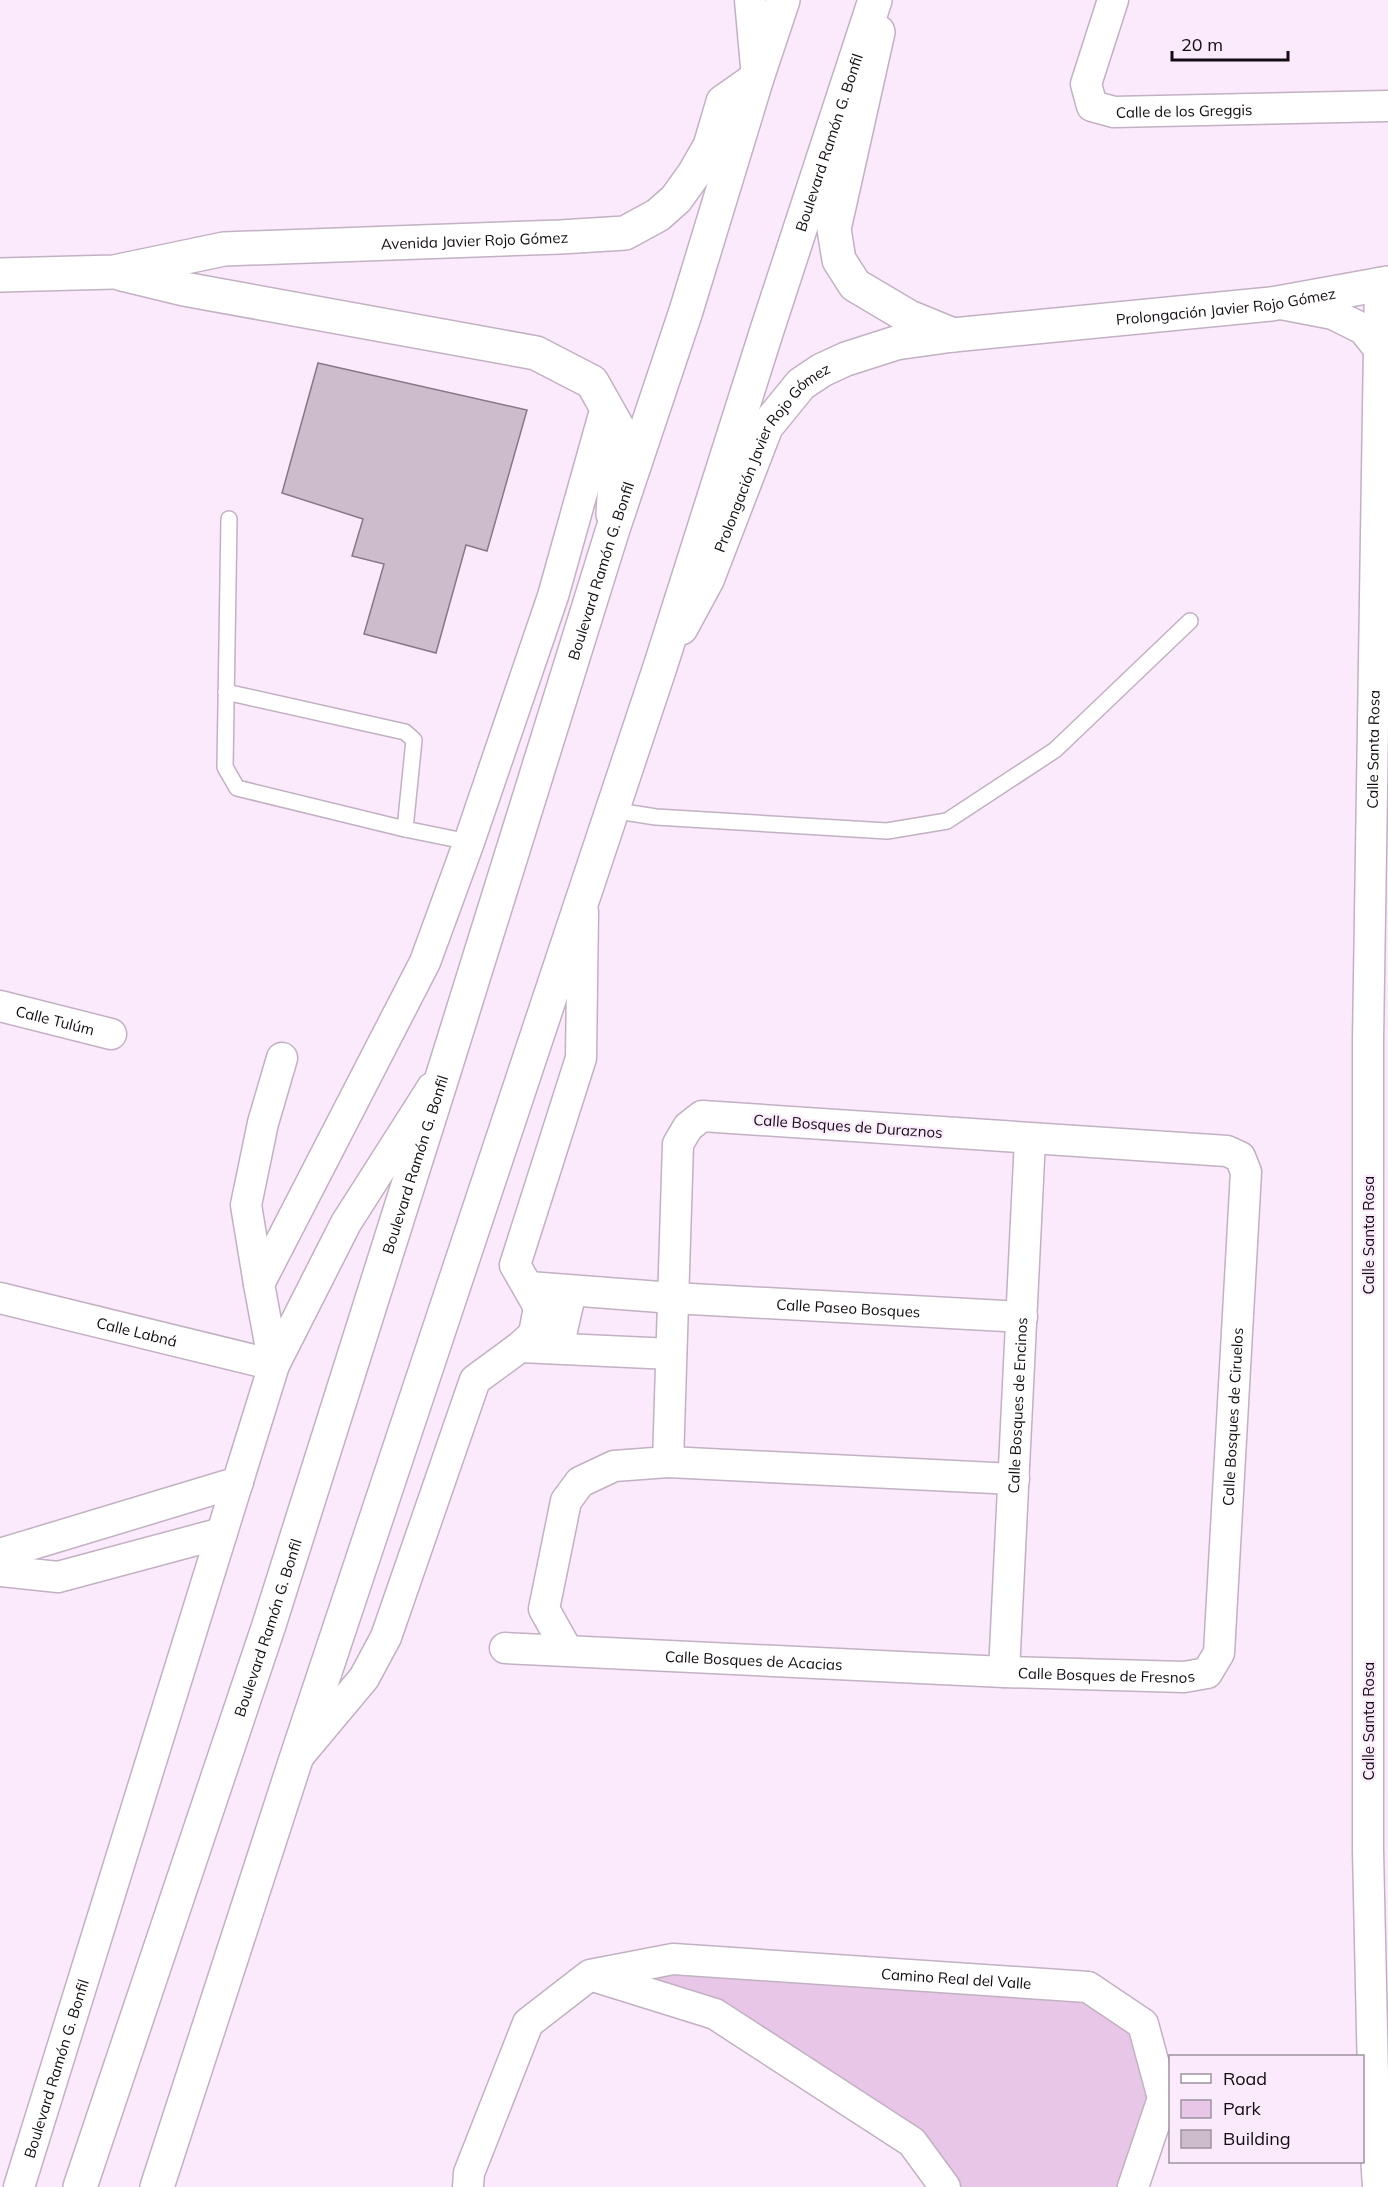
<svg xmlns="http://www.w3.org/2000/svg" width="1388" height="2187" viewBox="0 0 1388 2187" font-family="Mulish,sans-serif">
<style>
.green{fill:#e7c6e7}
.building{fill:#cdbccc;stroke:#887887;stroke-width:1.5}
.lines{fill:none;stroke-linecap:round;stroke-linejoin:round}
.service-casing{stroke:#c2b1c2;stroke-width:18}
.minor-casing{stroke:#c2b1c2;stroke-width:33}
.tertiary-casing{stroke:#c2b1c2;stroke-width:36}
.primary-casing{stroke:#c2b1c2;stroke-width:36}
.service{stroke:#fff;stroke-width:15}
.minor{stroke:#fff;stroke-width:30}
.tertiary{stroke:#fff;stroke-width:33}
.primary{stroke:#fff;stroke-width:33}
.labels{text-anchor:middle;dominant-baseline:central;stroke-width:4.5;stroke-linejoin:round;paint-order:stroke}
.street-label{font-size:15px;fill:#120d12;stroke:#fbeafb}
</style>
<rect width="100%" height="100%" fill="#fbeafb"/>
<polygon class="green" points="672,1962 1117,1997 1155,2083 1125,2187 955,2187 914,2136 622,1977"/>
<polygon class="building" points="318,363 527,410 487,551 466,545 436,653 364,634 384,564 352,556 363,519 282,493"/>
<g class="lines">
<g class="service-casing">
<g id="service">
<polyline points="229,519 225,767 237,788 405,829 469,842"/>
<polyline points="226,692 405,732 414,740 405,829"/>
<polyline points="611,810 656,817 887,831 947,821 1055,750 1190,621"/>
</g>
</g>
<g class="minor-casing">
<g id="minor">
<polyline points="750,0 757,78"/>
<path id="s1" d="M1113,0l-27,84 6,22 22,6 274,-6"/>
<polyline points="1281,304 1333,314 1363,329 1379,349"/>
<path id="s2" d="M0,1006l111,28"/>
<polyline points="259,1284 246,1205 263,1123 282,1058"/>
<path id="s3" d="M529,1287l144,11 349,19"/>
<path id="s4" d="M0,1298l274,67 -15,-81 166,-322 44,-120 84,-246 53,-189"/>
<polyline points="520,1347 671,1354"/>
<polyline points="558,1348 571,1291"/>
<polyline points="0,1554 238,1482"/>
<polyline points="0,1571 58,1577 222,1533"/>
<path id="s5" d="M505,1648l499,24 180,5 23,-4 12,-20 27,-481 -6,-15 -13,-6 -525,-35 -14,11 -10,17 -10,318"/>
<polyline points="567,1650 544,1609 566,1501 580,1482 614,1466 668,1462 1014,1479"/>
<path id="s6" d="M1004,1672l26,-533"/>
<polyline points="298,1757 364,1678 386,1637 475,1380 520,1347 534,1334 539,1307 515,1265 581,1058 583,912"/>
<polyline points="593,1976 715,2014 912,2142 945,2187"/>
<path id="s7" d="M19,2187l255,-822 72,-142 86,-135"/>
<path id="s8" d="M468,2187l1,-14 59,-150 62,-48 83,-16 415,28 55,37 20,74 -30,89"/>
<path id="s9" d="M1378,2187l-4,-65 -6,-272v-809l12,-758"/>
</g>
</g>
<g class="tertiary-casing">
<g id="tertiary">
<polyline points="878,32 834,229 839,260 855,285 909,317 953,335"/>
<polyline points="122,274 184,289 536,353 592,382 618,428 613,514"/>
<path id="s10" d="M0,275l114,-3 110,-23 336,-12 65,-4 33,-18 18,-16 18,-25 16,-28 13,-44 34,-24"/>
<path id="s11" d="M681,628l26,-48 59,-153 35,-43 21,-14 24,-11 50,-16 57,-8 318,-31 117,-21"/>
</g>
</g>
<g class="primary-casing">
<g id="primary">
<path id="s12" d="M80,2187l189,-562 177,-560 166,-533 74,-221 71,-233 26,-78"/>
<path id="s13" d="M157,2187l138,-425 366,-1098 106,-334 108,-330"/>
</g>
</g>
<use href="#service" class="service"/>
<use href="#minor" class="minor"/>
<use href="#tertiary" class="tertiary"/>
<use href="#primary" class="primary"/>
</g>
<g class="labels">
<g class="street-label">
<text stroke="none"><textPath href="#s1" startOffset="204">Calle de los Greggis</textPath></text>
<text stroke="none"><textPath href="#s13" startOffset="2152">Boulevard Ramón G. Bonfil</textPath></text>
<text stroke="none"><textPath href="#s10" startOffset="477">Avenida Javier Rojo Gómez</textPath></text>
<text stroke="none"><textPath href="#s11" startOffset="710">Prolongación Javier Rojo Gómez</textPath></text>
<text stroke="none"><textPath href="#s11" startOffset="196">Prolongación Javier Rojo Gómez</textPath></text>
<text stroke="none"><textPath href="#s12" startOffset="1698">Boulevard Ramón G. Bonfil</textPath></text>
<text stroke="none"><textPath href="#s9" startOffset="1438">Calle Santa Rosa</textPath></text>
<text stroke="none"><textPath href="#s2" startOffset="57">Calle Tulúm</textPath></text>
<text transform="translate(848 1126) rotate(4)">Calle Bosques de Duraznos</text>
<text stroke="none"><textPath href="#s12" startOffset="1076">Boulevard Ramón G. Bonfil</textPath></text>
<text transform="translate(1368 1235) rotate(-90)">Calle Santa Rosa</text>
<text stroke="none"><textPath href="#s3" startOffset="320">Calle Paseo Bosques</textPath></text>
<text stroke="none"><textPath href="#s4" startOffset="141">Calle Labná</textPath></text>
<text stroke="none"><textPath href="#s6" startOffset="267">Calle Bosques de Encinos</textPath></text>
<text stroke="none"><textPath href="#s5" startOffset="963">Calle Bosques de Ciruelos</textPath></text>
<text stroke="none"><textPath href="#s12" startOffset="590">Boulevard Ramón G. Bonfil</textPath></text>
<text stroke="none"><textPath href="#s5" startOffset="249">Calle Bosques de Acacias</textPath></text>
<text stroke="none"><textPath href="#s5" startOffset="602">Calle Bosques de Fresnos</textPath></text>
<text transform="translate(1368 1721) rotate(-90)">Calle Santa Rosa</text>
<text stroke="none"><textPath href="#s8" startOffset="622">Camino Real del Valle</textPath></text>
<text stroke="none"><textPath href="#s7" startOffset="124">Boulevard Ramón G. Bonfil</textPath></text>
</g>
</g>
<rect x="1169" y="2055" width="195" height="108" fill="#fbeafb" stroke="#9e929e" stroke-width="1.5"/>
<rect x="1181" y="2074" width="30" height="9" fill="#ffffff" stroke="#9e929e" stroke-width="1.5"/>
<text x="1223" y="2085" font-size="18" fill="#120d12">Road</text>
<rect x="1181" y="2100" width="30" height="18" fill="#e7c6e7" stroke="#9e929e" stroke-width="1.5"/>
<text x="1223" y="2115" font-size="18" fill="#120d12">Park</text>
<rect x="1181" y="2130" width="30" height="18" fill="#cdbccc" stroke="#9e929e" stroke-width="1.5"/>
<text x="1223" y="2145" font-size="18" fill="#120d12">Building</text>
<path d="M1172 51v9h116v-9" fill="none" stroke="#120d12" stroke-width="3"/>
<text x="1181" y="51" font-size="18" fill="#120d12" stroke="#fbeafb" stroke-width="4.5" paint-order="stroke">20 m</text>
</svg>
